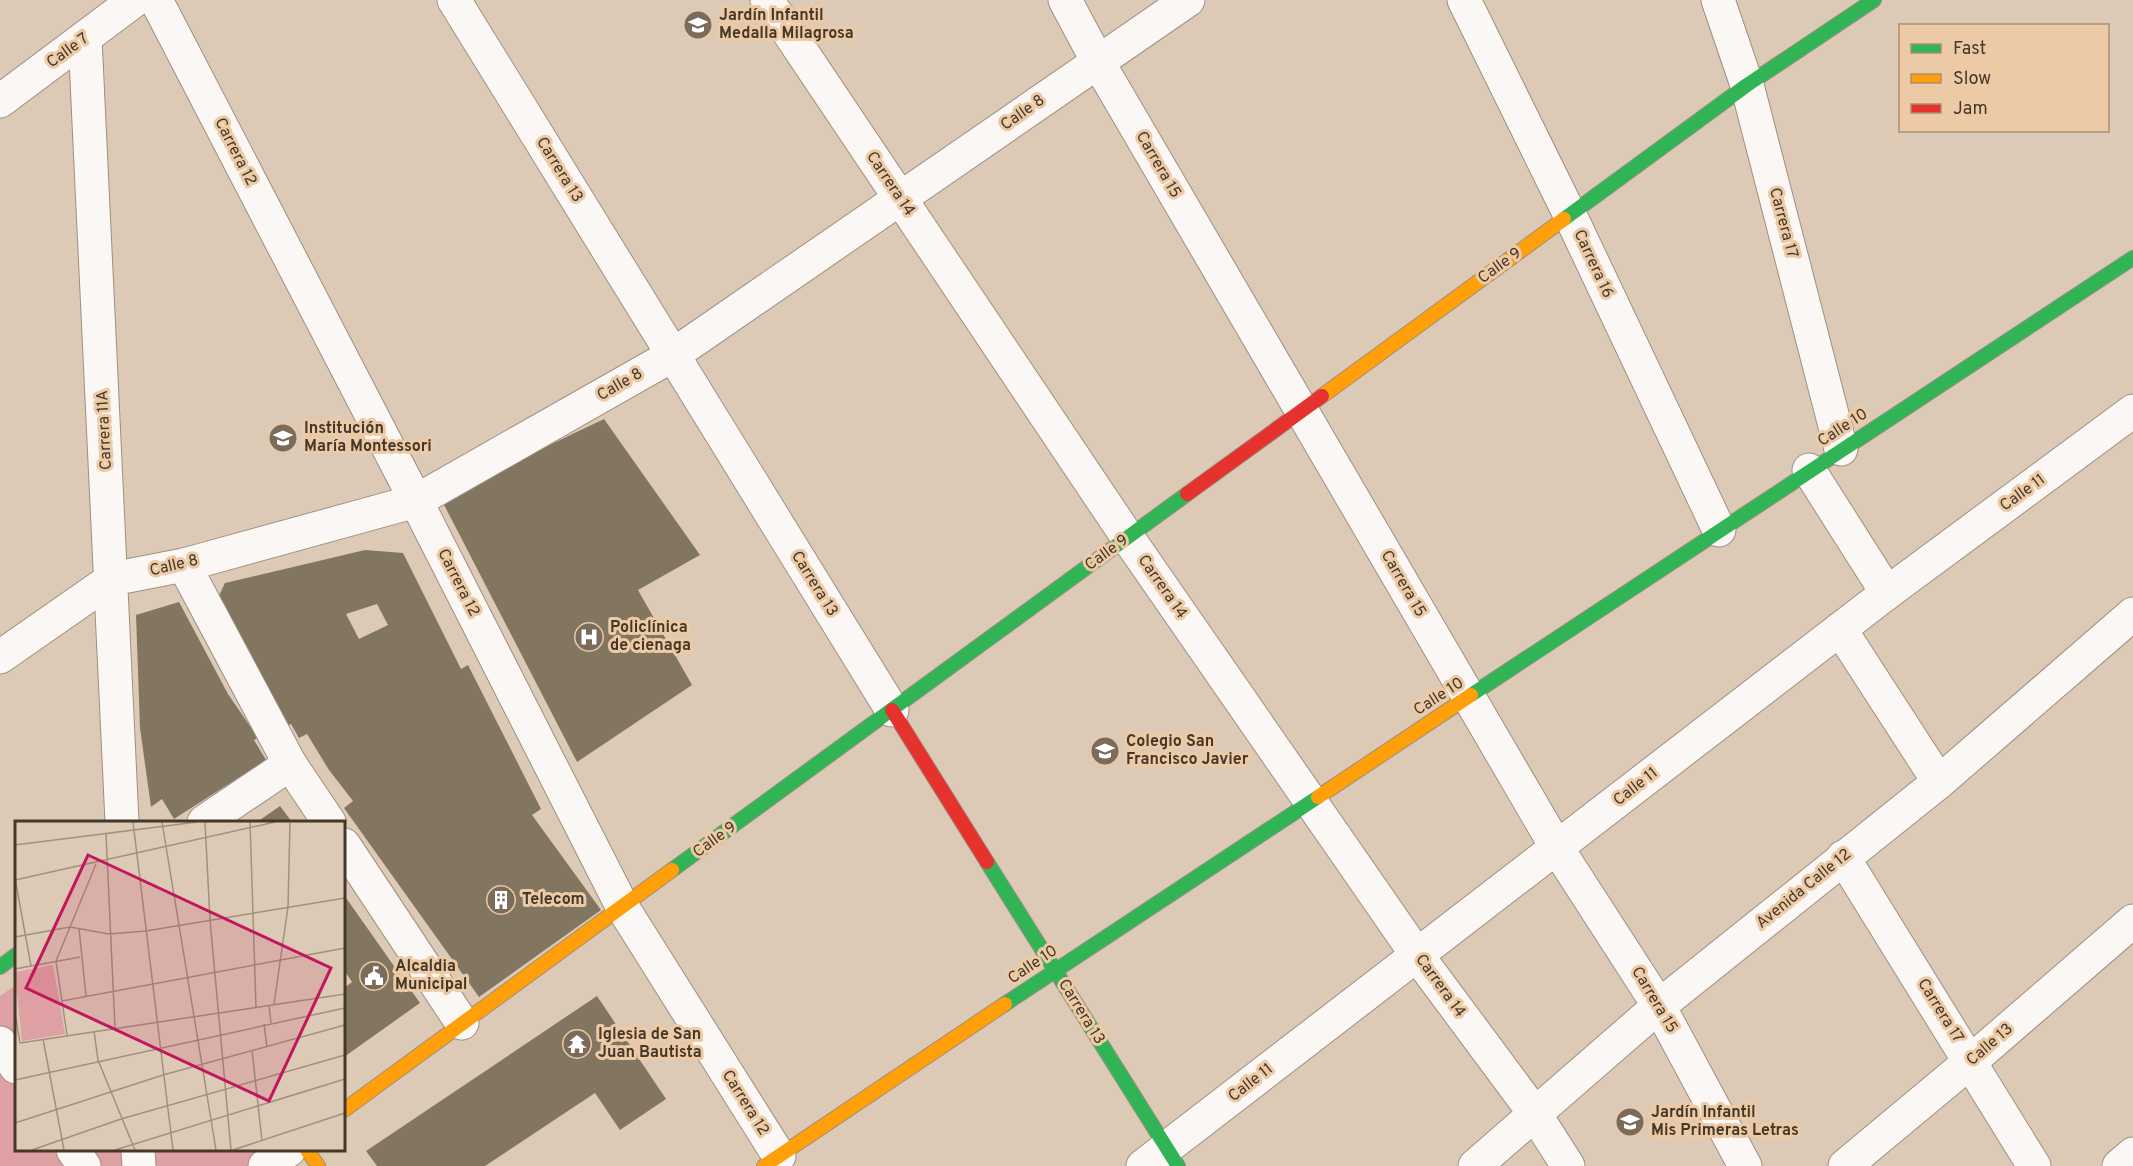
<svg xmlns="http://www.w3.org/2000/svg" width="2133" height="1166" viewBox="0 0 2133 1166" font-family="Overpass,sans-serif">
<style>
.green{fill:#dea0a2}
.building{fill:#827661;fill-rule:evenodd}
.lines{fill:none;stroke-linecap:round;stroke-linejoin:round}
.street-casing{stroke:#9e9081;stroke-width:35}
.fast-casing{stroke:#9e9081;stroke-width:16}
.slow-casing{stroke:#9e9081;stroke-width:16}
.jam-casing{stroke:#9e9081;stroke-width:16}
.street{stroke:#faf7f4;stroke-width:33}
.fast{stroke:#30b455;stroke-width:14}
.slow{stroke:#ff9f0a;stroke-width:14}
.jam{stroke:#e5322d;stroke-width:14}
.labels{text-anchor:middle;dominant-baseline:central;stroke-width:6;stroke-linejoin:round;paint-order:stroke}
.poi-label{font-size:16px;font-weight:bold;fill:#453829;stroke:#edcaa6;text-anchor:start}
.street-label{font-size:16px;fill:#453829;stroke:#edcaa6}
.inset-road{fill:none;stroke:#a0907e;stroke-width:1.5}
.view{fill:#c2185b;fill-opacity:0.15;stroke:#c2185b;stroke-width:3}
.inset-edge{fill:none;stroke:#453829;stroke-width:3}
</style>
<rect width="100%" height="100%" fill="#ddcab6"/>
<polygon class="green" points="16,985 16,1150 285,1150 296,1166 0,1166 0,996"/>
<g class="building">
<polygon points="604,419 700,555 638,590 692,685 577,762 440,497"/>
<path d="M365,550l38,3 58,116 7,-4 73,144 -9,6 69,95 -122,87 -135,-189 9,-7 -24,-31 -22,-36 -8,4 -8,-14 -4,2 -31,-61 -6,3 -37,-60 12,-25zM377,604l11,21 -29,14 -13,-25z"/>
<polygon points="179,602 228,694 258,738 254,740 266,760 174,819 162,799 151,807 140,728 136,615"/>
<polygon points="280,806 292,822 257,822"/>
<polygon points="344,895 420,1003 344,1057 344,988 352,982 344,970"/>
<polygon points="597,996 666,1099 620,1130 595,1093 485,1166 377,1166 366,1151"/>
</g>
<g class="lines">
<g class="street-casing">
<g id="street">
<polyline points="156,0 416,501 623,908 779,1156"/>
<polyline points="454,0 892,710"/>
<polyline points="767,0 1128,538 1417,955 1535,1114 1568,1166"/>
<polyline points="1065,0 1098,62 1557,848 1659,1006 1745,1166"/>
<polyline points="1464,0 1570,215 1719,530"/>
<polyline points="1718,0 1747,85 1841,449"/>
<polyline points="85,38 122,822"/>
<polyline points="0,101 135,0"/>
<polyline points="1809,470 1887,593"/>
<polyline points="184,565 290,764 329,822"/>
<polyline points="1840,629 1939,782"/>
<polyline points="0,657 112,579 184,565 416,501 673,355 1188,0"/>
<polyline points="204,822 290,764"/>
<polyline points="344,845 462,1023"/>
<polyline points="1843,857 2034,1166"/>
<polyline points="0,1043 16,1067"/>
<polyline points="73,1150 84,1166"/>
<polyline points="138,1150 139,1166"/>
<polyline points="265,1166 289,1150"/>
<polyline points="1143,1166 1887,593 2133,411"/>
<polyline points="1475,1166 1659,1006 1939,782 2133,614"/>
<polyline points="1845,1166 1971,1061 2133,921"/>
<polyline points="2119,1166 2133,1154"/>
</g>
</g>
<g class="fast-casing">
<g id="fast">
<polyline points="1564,219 1747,85 1874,0"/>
<polyline points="1471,695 2133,258"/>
<polyline points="987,862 1178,1166"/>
<polyline points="672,870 1187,494"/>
<polyline points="0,967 16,955"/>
<polyline points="1005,1004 1318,797"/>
</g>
</g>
<g class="slow-casing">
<g id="slow">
<polyline points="1322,396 1564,219"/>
<polyline points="1318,797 1471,695"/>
<polyline points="344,1110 672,870"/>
<polyline points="307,1150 318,1166"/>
<polyline points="764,1166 1005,1004"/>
</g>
</g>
<g class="jam-casing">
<g id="jam">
<polyline points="1187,494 1322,396"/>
<polyline points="892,710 987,862"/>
</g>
</g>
<use href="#street" class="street"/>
<use href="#fast" class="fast"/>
<use href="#slow" class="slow"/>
<use href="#jam" class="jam"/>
</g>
<defs>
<g id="school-disc" transform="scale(1.5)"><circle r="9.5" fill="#7a6b5a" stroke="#edcaa6"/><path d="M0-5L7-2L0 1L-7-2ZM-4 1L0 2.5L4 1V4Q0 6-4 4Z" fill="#fff"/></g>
<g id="hospital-disc" transform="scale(1.5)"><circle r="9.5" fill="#7a6b5a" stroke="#edcaa6"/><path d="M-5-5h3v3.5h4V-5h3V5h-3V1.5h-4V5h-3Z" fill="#fff"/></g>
<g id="building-disc" transform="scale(1.5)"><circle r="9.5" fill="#7a6b5a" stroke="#edcaa6"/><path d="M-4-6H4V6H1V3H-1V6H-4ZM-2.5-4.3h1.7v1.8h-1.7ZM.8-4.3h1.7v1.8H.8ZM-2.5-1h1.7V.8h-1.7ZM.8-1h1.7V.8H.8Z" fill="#fff"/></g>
<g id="civic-disc" transform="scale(1.5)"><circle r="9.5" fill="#7a6b5a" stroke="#edcaa6"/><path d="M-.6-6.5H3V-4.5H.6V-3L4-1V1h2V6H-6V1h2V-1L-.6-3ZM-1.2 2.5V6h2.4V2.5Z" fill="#fff"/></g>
<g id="temple-disc" transform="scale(1.5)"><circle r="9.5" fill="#7a6b5a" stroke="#edcaa6"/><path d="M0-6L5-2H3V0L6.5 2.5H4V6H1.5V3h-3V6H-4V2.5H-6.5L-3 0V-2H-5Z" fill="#fff"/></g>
</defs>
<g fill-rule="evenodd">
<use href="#school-disc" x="698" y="25"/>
<use href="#school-disc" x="283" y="438"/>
<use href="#hospital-disc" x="589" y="637"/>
<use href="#school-disc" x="1105" y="751"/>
<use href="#building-disc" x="501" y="900"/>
<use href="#civic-disc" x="374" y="976"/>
<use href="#temple-disc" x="577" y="1044"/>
<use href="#school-disc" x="1630" y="1122"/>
</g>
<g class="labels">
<g class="poi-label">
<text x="719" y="16">Jardín Infantil<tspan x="719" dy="18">Medalla Milagrosa</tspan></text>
<text x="304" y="429">Institución<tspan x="304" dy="18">María Montessori</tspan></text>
<text x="610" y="628">Policlínica<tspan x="610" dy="18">de cienaga</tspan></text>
<text x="1126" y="742">Colegio San<tspan x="1126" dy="18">Francisco Javier</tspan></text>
<text x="522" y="900">Telecom</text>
<text x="395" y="967">Alcaldia<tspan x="395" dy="18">Municipal</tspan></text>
<text x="598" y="1035">Iglesia de San<tspan x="598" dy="18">Juan Bautista</tspan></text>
<text x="1651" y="1113">Jardín Infantil<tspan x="1651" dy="18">Mis Primeras Letras</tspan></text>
</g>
<g class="street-label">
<text transform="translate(68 51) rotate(-36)">Calle 7</text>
<text transform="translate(1023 113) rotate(-35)">Calle 8</text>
<text transform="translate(235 152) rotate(63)">Carrera 12</text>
<text transform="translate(1158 165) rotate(60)">Carrera 15</text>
<text transform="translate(559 170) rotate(58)">Carrera 13</text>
<text transform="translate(890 184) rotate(56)">Carrera 14</text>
<text transform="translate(1783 223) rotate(75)">Carrera 17</text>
<text transform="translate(1593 264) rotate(65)">Carrera 16</text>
<text transform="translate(1500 266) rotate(-36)">Calle 9</text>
<text transform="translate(620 385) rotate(-30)">Calle 8</text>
<text transform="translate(1843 428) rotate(-33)">Calle 10</text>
<text transform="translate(105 430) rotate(-93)">Carrera 11A</text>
<text transform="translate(2023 493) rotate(-36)">Calle 11</text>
<text transform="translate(1107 553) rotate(-36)">Calle 9</text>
<text transform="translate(174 566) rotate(-13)">Calle 8</text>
<text transform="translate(458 583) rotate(63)">Carrera 12</text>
<text transform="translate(814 584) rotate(58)">Carrera 13</text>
<text transform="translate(1403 584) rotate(60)">Carrera 15</text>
<text transform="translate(1162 587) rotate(55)">Carrera 14</text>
<text transform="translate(1439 697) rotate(-33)">Calle 10</text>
<text transform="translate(1636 787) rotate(-38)">Calle 11</text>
<text transform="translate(715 840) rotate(-36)">Calle 9</text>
<text transform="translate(1804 889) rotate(-39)">Avenida Calle 12</text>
<text transform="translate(1033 965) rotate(-34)">Calle 10</text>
<text transform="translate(1440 986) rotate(54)">Carrera 14</text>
<text transform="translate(1654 1000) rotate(59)">Carrera 15</text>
<text transform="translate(1940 1011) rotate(58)">Carrera 17</text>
<text transform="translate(1081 1012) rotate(58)">Carrera 13</text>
<text transform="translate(1990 1045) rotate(-41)">Calle 13</text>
<text transform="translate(1251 1083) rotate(-38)">Calle 11</text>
<text transform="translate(745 1103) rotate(58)">Carrera 12</text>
</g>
</g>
<g transform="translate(15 821)">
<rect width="330" height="330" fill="#ddcab6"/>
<path d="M38,144l12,69 -43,7 -7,-69z" fill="#dea0a2"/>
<path class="inset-road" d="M118,1l40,328M147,1l54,328M190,1l5,98 21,230M235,1l6,185M91,13l9,194M0,24l182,-23M0,57l16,88M0,59l260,-58M330,67v144M64,108l7,67M0,116l55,-10 39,7 37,-3 199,-33M0,148l65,-12M47,180l283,-53M259,183l14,-97 2,-85M254,184l2,18M0,192l5,30M249,203l3,23M79,210l4,29 37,90M52,214l-11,-74 40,-97M28,218l21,111M5,222l325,-49M237,229l10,91M0,259l330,-72M0,302l148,-48 182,-50M17,329l89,-31 224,-64M100,329l230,-71M218,329l112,-37"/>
<path class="view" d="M73,34l243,113 -62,133 -243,-113z"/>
<rect width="330" height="330" class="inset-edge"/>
</g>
<rect x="1899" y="24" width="210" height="108" fill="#edcaa6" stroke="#aa9074" stroke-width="1.5"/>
<rect x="1911" y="44" width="30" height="9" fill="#30b455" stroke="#aa9074" stroke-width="1.5"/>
<text x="1953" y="54" font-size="18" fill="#453829">Fast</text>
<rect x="1911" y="74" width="30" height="9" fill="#ff9f0a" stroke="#aa9074" stroke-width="1.5"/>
<text x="1953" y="84" font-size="18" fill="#453829">Slow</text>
<rect x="1911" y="104" width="30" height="9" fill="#e5322d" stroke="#aa9074" stroke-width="1.5"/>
<text x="1953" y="114" font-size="18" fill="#453829">Jam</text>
</svg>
